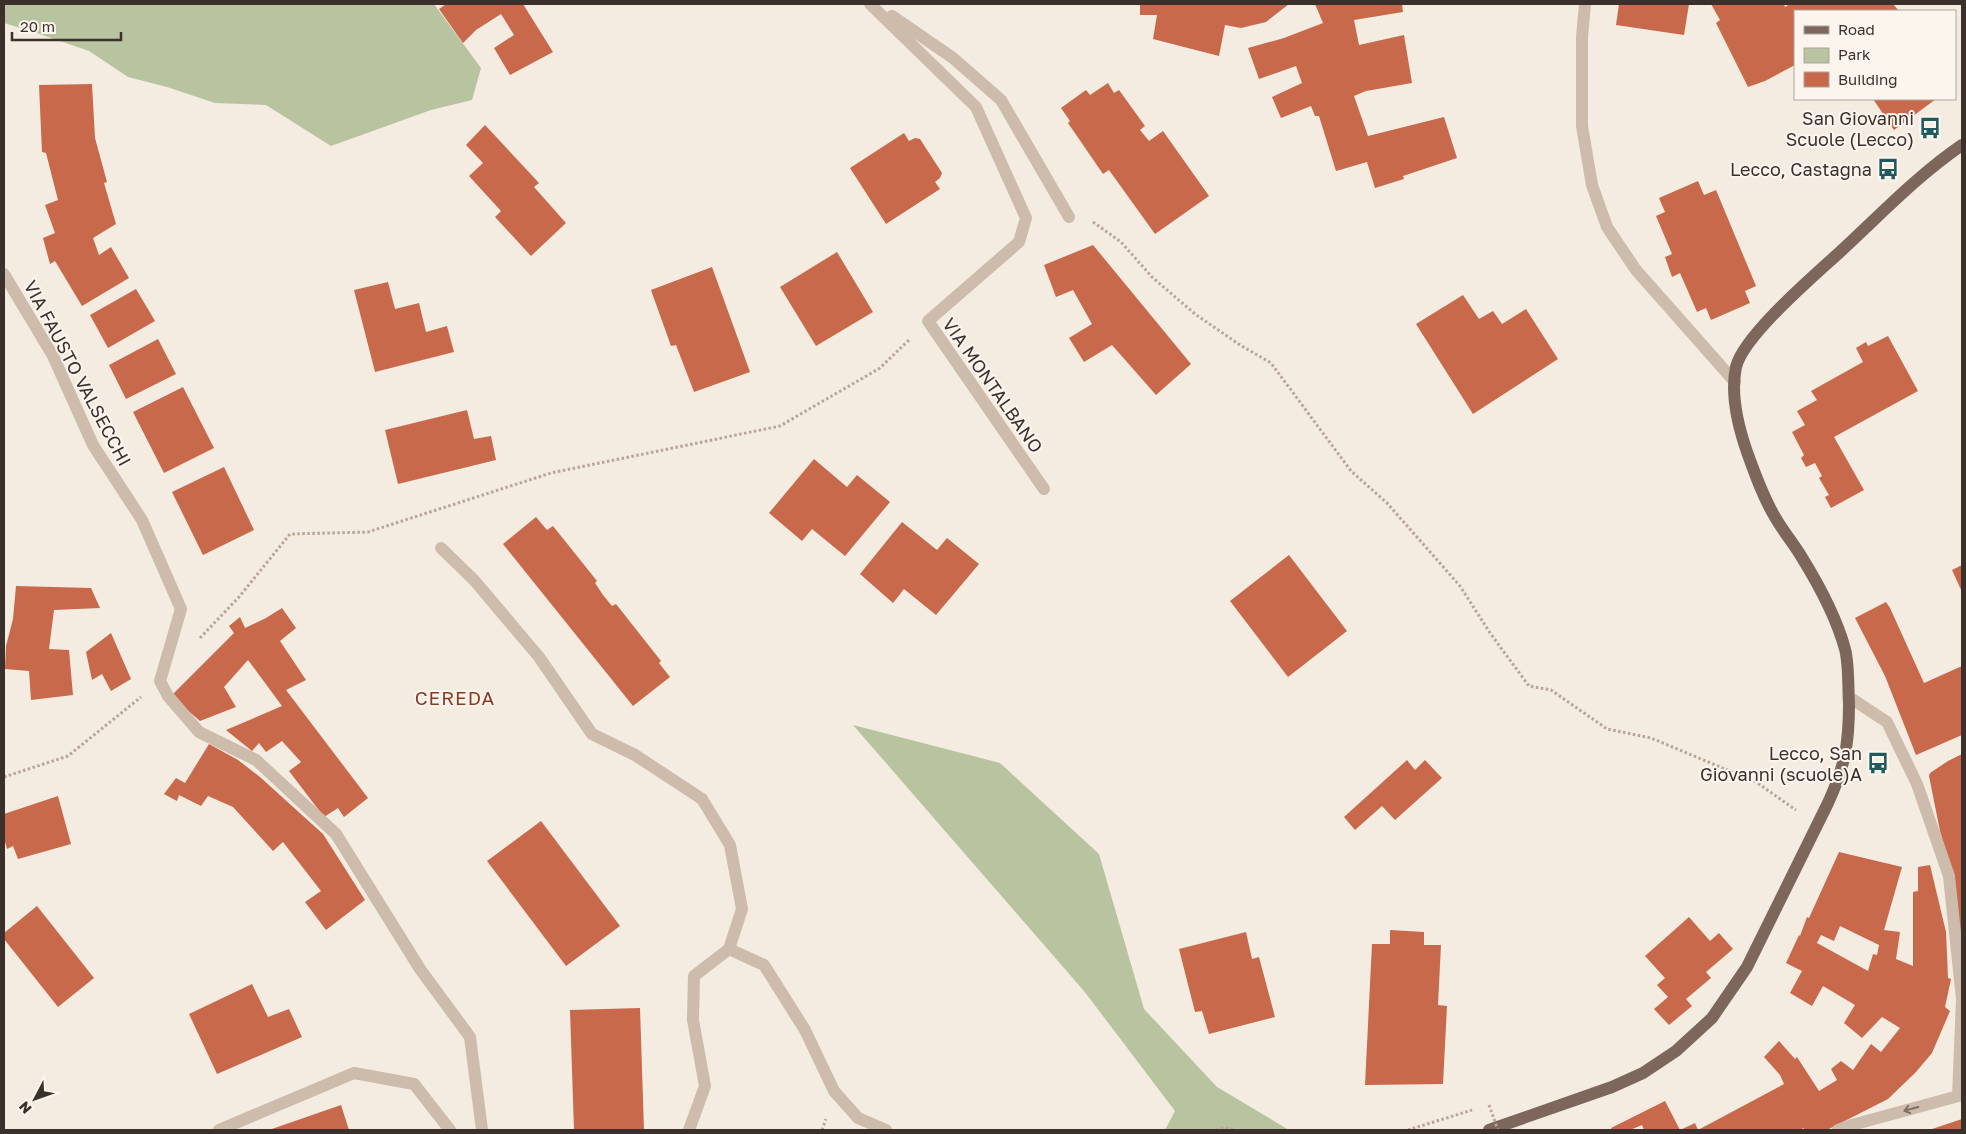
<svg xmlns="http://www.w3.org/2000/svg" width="1966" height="1134" viewBox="0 0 1966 1134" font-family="'Golos Text',sans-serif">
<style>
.green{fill:#b8c4a0}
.building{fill:#c8694b;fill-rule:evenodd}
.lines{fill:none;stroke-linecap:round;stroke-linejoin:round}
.path{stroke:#b9a596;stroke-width:3;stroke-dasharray:2.5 2.5;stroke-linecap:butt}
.minor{stroke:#cdbbac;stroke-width:12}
.major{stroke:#7d675c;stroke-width:12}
.path-bridge{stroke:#b9a596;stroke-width:3;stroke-dasharray:2.5 2.5;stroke-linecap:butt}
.oneway{stroke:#7d6f65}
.labels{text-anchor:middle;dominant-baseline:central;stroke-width:4;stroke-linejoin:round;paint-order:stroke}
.poi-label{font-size:18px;fill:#3b302b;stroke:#fbf5ee;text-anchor:end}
.street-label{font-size:18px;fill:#3b302b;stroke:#fbf5ee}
.neighbourhood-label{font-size:19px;letter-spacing:1px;fill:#8c3b22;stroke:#fbf5ee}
</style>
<rect width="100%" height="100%" fill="#f4ebe1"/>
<g class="green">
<polygon points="4,4 434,4 481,68 472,100 431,110 331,146 266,105 215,103 167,87 128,77 89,51 34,32 4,23"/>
<polygon points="853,725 1000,763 1099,854 1144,1009 1217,1087 1289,1130 1165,1130 1175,1111 1084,991"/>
</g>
<g class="building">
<polygon points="446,4 523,4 553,52 510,75 494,48 514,35 501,14 476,30 463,43 439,9"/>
<polygon points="1140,4 1289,4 1266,22 1241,28 1225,25 1219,56 1153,39 1157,15 1140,15"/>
<polygon points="1315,4 1402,4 1403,12 1354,20 1359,45 1404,35 1412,83 1366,91 1354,96 1368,136 1444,117 1457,158 1403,176 1404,179 1375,188 1367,162 1336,171 1319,116 1315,116 1311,106 1281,118 1272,97 1302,83 1296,66 1259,79 1248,48 1284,38 1323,23"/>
<polygon points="1619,4 1689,4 1684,35 1616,25"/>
<polygon points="1711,4 1784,4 1785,7 1790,4 1893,4 1899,11 1795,11 1795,65 1765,81 1748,87 1716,23 1720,20"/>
<polygon points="1108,83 1114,93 1119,90 1145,126 1140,130 1149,141 1163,131 1209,196 1155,234 1109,170 1103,174 1068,123 1070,121 1061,108 1086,90 1090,95"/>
<polygon points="92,84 95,138 107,182 104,183 116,224 93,238 99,255 111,247 129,278 82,306 55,261 50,264 43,238 55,233 45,205 58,200 46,153 42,152 39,85"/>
<polygon points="1873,99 1936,99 1894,130"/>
<polygon points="485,125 539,183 534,187 566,223 531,256 495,217 501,211 469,176 483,163 466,145"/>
<polygon points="904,133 909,141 915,138 920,139 942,173 940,178 935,182 940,189 886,224 850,168"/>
<polygon points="1698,181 1704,195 1716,190 1756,286 1745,291 1750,303 1711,320 1706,308 1697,312 1680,273 1672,277 1665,257 1672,254 1656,216 1665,212 1659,198"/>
<polygon points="1093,245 1191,364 1156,395 1112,345 1084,362 1069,338 1092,324 1073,290 1056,297 1044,265"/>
<polygon points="837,252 873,312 816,346 780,287"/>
<polygon points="712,267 750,372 694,392 676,345 671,346 651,290"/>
<polygon points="388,282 395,309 419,303 426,332 447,326 454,352 375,372 354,290"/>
<polygon points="136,289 155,321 108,348 90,315"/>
<polygon points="1463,295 1479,319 1493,311 1502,324 1526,309 1558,359 1473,414 1416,324"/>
<polygon points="1888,336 1918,391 1834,437 1864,490 1831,508 1825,497 1829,495 1819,478 1822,476 1815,463 1806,467 1801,458 1804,455 1792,432 1805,425 1797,411 1817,400 1811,391 1863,362 1856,348 1866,342 1868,346"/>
<polygon points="158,339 176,374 126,399 109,365"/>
<polygon points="183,387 214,448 164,473 133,412"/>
<polygon points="467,410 474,439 491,436 496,460 398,484 385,430"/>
<polygon points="814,459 847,487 857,475 890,502 845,556 812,529 802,541 769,513"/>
<polygon points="224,467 254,530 203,555 172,492"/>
<polygon points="536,517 547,530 553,526 597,581 595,583 603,595 612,606 616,604 661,661 659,663 670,677 633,706 503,544"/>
<polygon points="902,522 937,550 947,538 979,564 936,615 904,589 893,603 860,574"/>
<polygon points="1289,555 1347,631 1288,677 1230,601"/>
<polygon points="1962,565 1962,592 1952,570"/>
<polygon points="16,586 91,588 100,608 54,610 49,649 69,650 73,695 31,700 29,671 5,669 6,646 13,619"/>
<polygon points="1886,602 1890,608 1924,683 1962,666 1962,735 1916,755 1885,676 1855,618"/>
<polygon points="282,608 296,628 280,641 306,680 286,690 368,798 344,817 338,808 324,817 289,771 301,762 282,741 266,752 259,743 252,751 226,730 282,706 248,660 224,687 236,707 200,721 171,696 234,633 229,626 240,617 245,628 266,618"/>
<polygon points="111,633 131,679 111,691 102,674 92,680 86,652"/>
<polygon points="209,744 238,760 260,777 323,834 365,900 326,930 305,902 321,891 283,842 273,851 233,807 208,796 201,806 179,795 177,801 164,794 176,778 185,783"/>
<polygon points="1962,754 1962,940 1961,940 1955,883 1940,831 1929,776 1930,773 1948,761"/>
<polygon points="1407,760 1415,770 1425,760 1442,778 1395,820 1382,806 1355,830 1344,817"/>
<polygon points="58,796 71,844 18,859 13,846 7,849 4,838 4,814"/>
<polygon points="541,821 620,926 566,966 487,861"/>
<path d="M1839,852l63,15 -18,63 16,2 -4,27 17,7v-74l5,-1v-24l12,-2 16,67 2,46 3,1 -6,28 5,4 -18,42 -16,19 -28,27 -61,31h-23v-2l-5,2h-155l-2,-5 -12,5h-18l-1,-2 54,-27 15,29 15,-7 3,7 86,-46 -4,-9 -16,-18 15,-16 16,18 2,-2 22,34 18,-11 -6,-11 10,-8 12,9 18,-26 10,8 19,-24 -18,-11 -20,21 -18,-15 11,-18 -32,-19 -11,20 -22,-13 12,-22 -16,-8 13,-28 1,1 7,-19 2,1zM1840,926l39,19 -2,10 -4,-1 -5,17 -51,-28 4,-8 13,6z"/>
<polygon points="37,906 94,978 58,1007 4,939 4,933"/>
<polygon points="1689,917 1710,941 1719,933 1733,949 1706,972 1711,978 1686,999 1692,1006 1669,1025 1654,1009 1668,997 1657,985 1665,978 1645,956"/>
<polygon points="1390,930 1424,932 1424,945 1441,945 1438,1005 1447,1006 1443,1084 1365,1085 1372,944 1390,944"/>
<polygon points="1246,932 1252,959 1259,957 1275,1017 1209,1034 1202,1011 1195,1012 1179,949"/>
<polygon points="252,984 268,1017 289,1009 302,1037 217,1074 189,1014"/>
<polygon points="640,1008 644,1130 574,1130 570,1010"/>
<polygon points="341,1105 349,1130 269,1130"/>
<polygon points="1962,1119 1962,1130 1929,1130"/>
</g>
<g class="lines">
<g class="path">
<polyline points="1093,222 1121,242 1152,277 1195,314 1240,345 1271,363 1351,471 1387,503 1460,586 1490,633 1529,686 1551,690 1607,729 1651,738 1756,782 1796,810"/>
<polyline points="200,638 239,597 290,534 368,532 551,473 780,426 880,368 910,339"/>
<polyline points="4,777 68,756 141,697"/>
<polyline points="822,1130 826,1119"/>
<polyline points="1216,1130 1224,1128 1235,1130"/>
<polyline points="1408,1130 1472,1110"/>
</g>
<g class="minor">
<polyline points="870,4 976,107 1026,218 1019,242 928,321 1044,489"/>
<polyline points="1585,4 1582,37 1582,126 1592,185 1607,227 1636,270 1735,382"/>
<polyline points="892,16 953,58 1001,100 1069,217"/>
<polyline points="4,274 53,356 93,445 142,520 181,609 160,681 168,696 199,732 256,760 336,834 420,969 470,1037 482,1130"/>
<polyline points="441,548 474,580 539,657 592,734 635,755 702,799 730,845 742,909 729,949 694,976 693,1020 705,1086 689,1130"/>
<polyline points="1849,697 1887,722 1917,784 1949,876 1962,999 1958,1096"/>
<polyline points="729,949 764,965 805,1030 834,1091 858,1118 886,1130"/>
<polyline points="219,1130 354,1073 414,1084 450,1130"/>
<polyline points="1838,1130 1852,1125 1962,1095"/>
</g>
<path class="major" d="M1489,1130l123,-43 31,-14 33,-22 36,-33 35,-51 81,-164c17,-37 21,-59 21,-99 -1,-16 0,-40 -4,-55 -9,-33 -26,-64 -44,-93 -8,-13 -18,-25 -26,-39 -12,-20 -20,-43 -28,-65 -9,-26 -17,-57 -11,-85 8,-32 79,-92 105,-116 39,-36 77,-76 121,-106"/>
<polyline class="path-bridge" points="1489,1105 1498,1130"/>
</g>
<defs><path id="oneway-shaft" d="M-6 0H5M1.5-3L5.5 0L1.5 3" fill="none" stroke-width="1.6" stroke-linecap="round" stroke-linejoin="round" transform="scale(1.25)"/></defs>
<use class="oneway" href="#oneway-shaft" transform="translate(1911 1109) rotate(165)"/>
<defs>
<g id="bus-bare" transform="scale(1.725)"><path d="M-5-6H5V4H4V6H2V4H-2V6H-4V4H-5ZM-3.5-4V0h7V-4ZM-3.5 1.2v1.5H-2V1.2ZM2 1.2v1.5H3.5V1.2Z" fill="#1f5a5e" stroke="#fbf5ee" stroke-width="2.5" paint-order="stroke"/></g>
</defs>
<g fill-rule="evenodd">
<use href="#bus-bare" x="1930" y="128"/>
<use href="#bus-bare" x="1888" y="169"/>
<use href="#bus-bare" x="1878" y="763"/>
</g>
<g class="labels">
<g class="poi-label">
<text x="1914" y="118">San Giovanni<tspan x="1914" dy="21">Scuole (Lecco)</tspan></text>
<text x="1872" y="169">Lecco, Castagna</text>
<text x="1862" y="753">Lecco, San<tspan x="1862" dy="21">Giovanni (scuole)A</tspan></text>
</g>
<g class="street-label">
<text transform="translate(78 373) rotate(62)">VIA FAUSTO VALSECCHI</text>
<text transform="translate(993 385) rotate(55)">VIA MONTALBANO</text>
</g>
<g class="neighbourhood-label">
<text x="455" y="697">CEREDA</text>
</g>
</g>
<rect width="1966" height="1134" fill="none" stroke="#3b302b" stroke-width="10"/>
<rect x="1794" y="10" width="162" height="90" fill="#fbf5ee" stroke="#aea6a0"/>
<rect x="1804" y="26" width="25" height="8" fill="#7d675c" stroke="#aea6a0"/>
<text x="1838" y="35" font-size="15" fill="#3b302b">Road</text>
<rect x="1804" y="48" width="25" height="15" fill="#b8c4a0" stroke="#aea6a0"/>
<text x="1838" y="60" font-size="15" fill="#3b302b">Park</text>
<rect x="1804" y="72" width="25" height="15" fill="#c8694b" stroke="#aea6a0"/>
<text x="1838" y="85" font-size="15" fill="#3b302b">Building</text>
<g transform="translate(35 1099) rotate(229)" stroke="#fbf5ee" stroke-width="4" paint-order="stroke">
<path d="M0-4L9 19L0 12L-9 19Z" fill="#3b302b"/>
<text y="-8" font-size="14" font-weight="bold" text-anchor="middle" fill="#3b302b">N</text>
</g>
<path d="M12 32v8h109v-8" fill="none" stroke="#3b302b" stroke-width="2.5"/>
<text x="20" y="32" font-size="15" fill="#3b302b" stroke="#fbf5ee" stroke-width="4" paint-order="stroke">20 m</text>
</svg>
